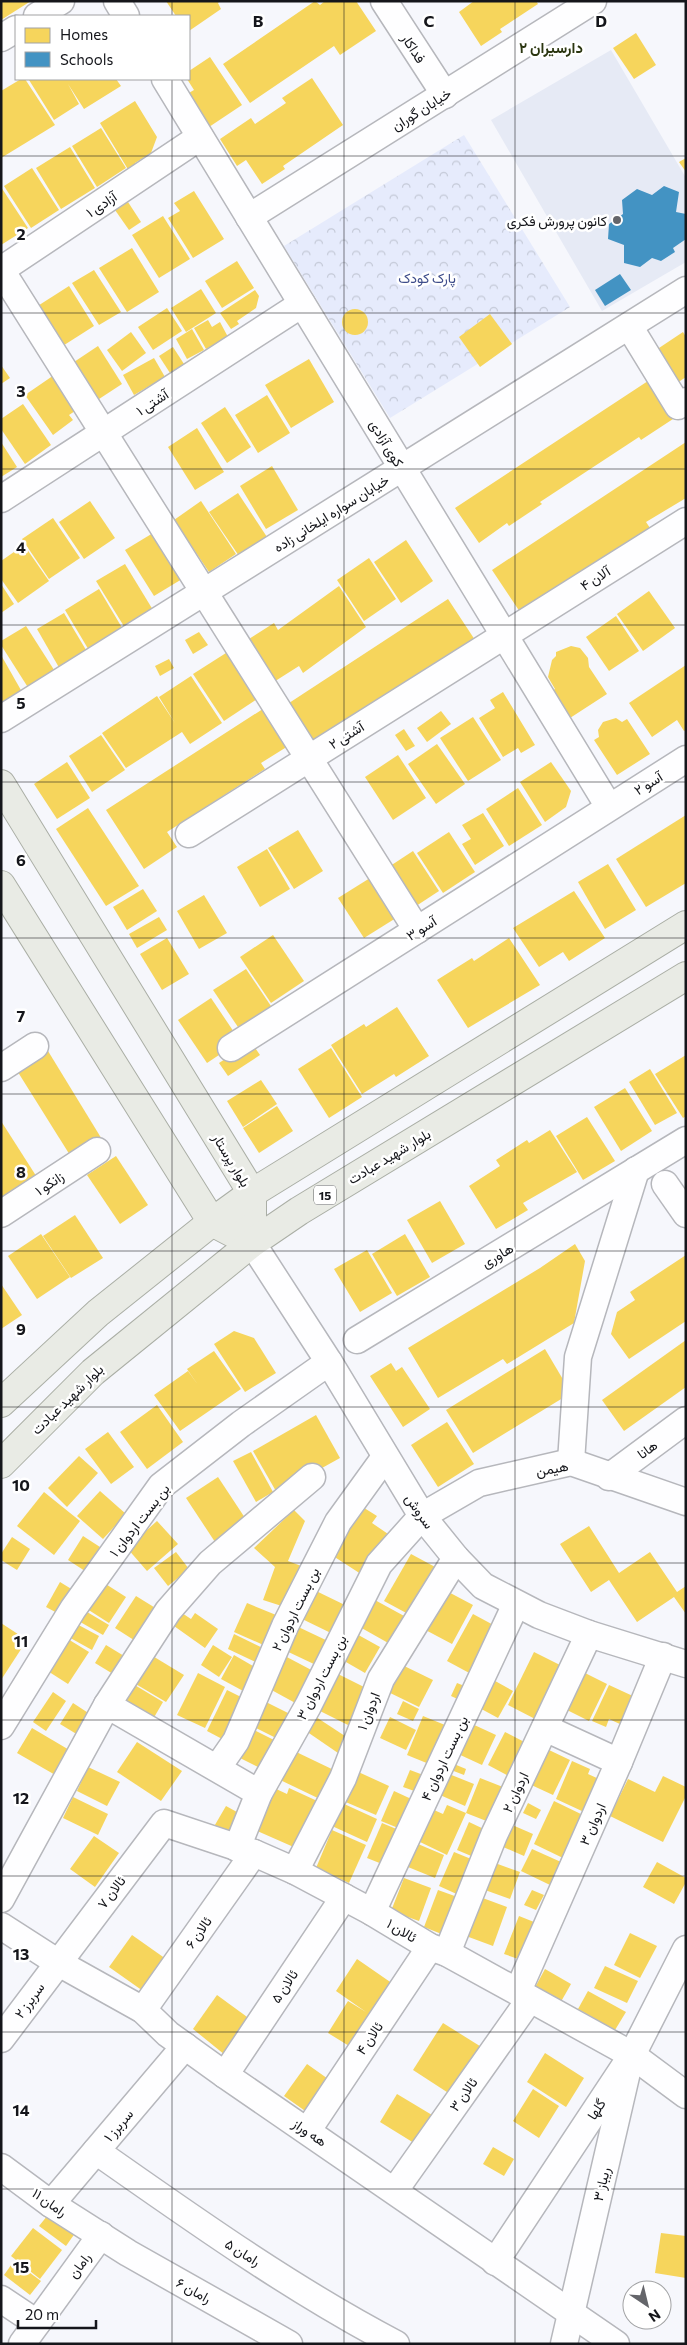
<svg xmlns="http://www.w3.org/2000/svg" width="687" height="2345" viewBox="0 0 687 2345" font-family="Commissioner,Vazirmatn,sans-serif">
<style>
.built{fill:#e6eaf5}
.park{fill:url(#park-crowns)}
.homes{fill:#f6d55c}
.schools{fill:#4393c3}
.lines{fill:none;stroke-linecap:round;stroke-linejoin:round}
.minor-casing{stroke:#b6b7bc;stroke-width:29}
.major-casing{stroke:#aaaea5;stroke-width:30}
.minor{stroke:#fefeff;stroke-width:26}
.major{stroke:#e9ebe5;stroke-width:28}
.grid{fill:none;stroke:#15161b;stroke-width:1;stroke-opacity:0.55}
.poi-dot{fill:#64656a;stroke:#fff;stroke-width:2}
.labels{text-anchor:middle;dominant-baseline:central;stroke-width:5;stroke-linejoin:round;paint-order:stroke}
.shield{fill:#fff;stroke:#5b5c5f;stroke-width:1}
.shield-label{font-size:12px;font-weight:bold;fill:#15161b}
.street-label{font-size:14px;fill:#15161b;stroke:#fff}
.poi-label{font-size:14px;fill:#15161b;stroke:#fff;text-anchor:end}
.park-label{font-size:14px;fill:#3d4c8a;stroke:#fff}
.neighbourhood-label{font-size:15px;font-weight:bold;fill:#2b3610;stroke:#fff}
.grid-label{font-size:16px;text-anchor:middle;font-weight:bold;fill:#15161b;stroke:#fff;stroke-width:5;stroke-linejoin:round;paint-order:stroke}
</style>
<defs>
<pattern id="park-crowns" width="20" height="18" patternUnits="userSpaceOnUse" patternTransform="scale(1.25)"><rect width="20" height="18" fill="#e6ebfc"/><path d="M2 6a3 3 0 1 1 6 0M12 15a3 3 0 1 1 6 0" fill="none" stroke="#c4c9d7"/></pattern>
</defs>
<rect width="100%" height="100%" fill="#f6f7fc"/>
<polygon class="built" points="611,50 686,178 686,262 602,311 491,120"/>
<polygon class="park" points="464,135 570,307 390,418 284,246"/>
<g class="homes">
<polygon points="1,1 31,1 1,20"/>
<polygon points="166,1 220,1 218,3 221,9 189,31 189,16 176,16"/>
<polygon points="315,1 320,5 325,1 356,1 376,31 340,55 334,46 250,103 223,64"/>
<polygon points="474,1 536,1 538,4 500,29 502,32 481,46 459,12"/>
<polygon points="636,33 656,65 634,79 613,48"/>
<polygon points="210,57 242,105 209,127 187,94 194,90 187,79 189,79 189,71"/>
<polygon points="312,78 343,125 283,166 285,169 262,184 246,160 237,166 220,139 251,118 255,124 286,103 282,98"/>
<polygon points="21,79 25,79 55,125 1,158 1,91"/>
<polygon points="31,79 116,79 121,86 84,109 68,84 79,104 54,120 29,80"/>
<polygon points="135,101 157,137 151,153 135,163 137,166 129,171 100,123"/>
<polygon points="101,128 126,168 97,187 72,146"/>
<polygon points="70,147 95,188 61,209 36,168"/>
<polygon points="686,158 686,172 679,162"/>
<polygon points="32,168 59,210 31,228 4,186"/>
<polygon points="1,187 28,228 1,245"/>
<polygon points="194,191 224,239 193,258 168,218 180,211 174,203"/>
<polygon points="128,202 141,222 129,230 115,210"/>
<polygon points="163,216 190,259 159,278 132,235"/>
<polygon points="132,248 159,292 127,312 99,268"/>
<polygon points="237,261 254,288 222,308 205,281"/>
<polygon points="94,270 121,312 99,325 72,283"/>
<polygon points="69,286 94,326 58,349 33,309"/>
<polygon points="201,289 216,313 186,332 171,308"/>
<polygon points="255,290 259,296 256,308 237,321 239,324 231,329 220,313"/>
<polygon points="167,308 182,331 153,350 138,327"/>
<circle cx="355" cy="322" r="13"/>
<polygon points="490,314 512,344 480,367 459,337"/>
<polygon points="208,320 212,327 220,322 228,337 206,349 194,328"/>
<polygon points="192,329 204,350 187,359 176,339"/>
<polygon points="131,332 146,353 122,371 107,350"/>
<polygon points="683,332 686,337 686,377 677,383 656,350"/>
<polygon points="98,346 122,384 99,399 74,362"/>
<polygon points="173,347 184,364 170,373 159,356"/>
<polygon points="154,358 165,377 134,395 123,375"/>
<polygon points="309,359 334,402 291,428 265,385"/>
<polygon points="1,365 10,378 1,384"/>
<polygon points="57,373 81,407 69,415 73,420 53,435 25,395"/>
<polygon points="648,381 673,419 641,440 639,437 540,502 542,504 509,526 507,523 479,543 455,508"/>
<polygon points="267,395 290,433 258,453 235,415"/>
<polygon points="23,404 51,445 25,464 1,429 1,419"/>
<polygon points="225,407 251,447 227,463 201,423"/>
<polygon points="197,428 224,472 195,490 168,447"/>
<polygon points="1,442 17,467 1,477"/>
<polygon points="686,442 686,498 646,522 650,528 520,612 492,570"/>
<polygon points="272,466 298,510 266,529 240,486"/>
<polygon points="238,493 267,537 239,556 209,512"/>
<polygon points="90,501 115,538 84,559 59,522"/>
<polygon points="201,501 236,554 209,572 174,520"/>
<polygon points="53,518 80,558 49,579 22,539"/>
<polygon points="158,530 187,576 154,596 125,550"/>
<polygon points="406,540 433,581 401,603 374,562"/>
<polygon points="24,545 49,581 18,603 1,579 1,561"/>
<polygon points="369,558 396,599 364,621 337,580"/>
<polygon points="125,564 153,610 125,628 96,581"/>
<polygon points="1,584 14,604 1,613"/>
<polygon points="339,586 366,627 303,673 299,666 269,685 241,644 274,623 278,630"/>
<polygon points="99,589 124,631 90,652 65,610"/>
<polygon points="649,591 675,628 643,651 617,614"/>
<polygon points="448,599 475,640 313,746 286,705"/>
<polygon points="64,613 89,655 61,671 37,629"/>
<polygon points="616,616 639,651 609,671 586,637"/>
<polygon points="26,626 56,673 29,689 1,645 1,641"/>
<polygon points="199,632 208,645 193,654 185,640"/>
<polygon points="571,646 580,648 588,658 589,667 607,694 570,718 552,691 555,689 548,677 552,660 556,656 556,652"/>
<polygon points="226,653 257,699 224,721 193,674"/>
<polygon points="1,655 26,699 1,713"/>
<polygon points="169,659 174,668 160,676 155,666"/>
<polygon points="686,665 686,730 684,731 677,720 652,737 629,703"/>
<polygon points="191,676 222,723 190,744 182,732 126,768 102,733 157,696 175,723 159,697"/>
<polygon points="503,692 535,745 521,753 518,748 503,757 479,718 495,708 490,700"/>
<polygon points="269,705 293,743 261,763 265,769 167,832 177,847 144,869 106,810"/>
<polygon points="441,711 451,724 427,742 417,728"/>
<polygon points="473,717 501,760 468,781 440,738"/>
<polygon points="616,718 622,722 627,719 650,754 617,775 594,740 599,737 598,730 603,722"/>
<polygon points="404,729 415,746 406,751 395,735"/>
<polygon points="101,735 125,770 92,792 69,756"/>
<polygon points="437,744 465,784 436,804 408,764"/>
<polygon points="398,755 426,798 393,820 365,777"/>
<polygon points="67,762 90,798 57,819 34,784"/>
<polygon points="551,762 571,791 566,807 545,822 520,782"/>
<polygon points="518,788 542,825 509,846 486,809"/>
<polygon points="88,808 139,886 106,906 56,829"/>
<polygon points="483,813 504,846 475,865 462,844 471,839 462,825"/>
<polygon points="686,815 686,883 646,907 616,859"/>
<polygon points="298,830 323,871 294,889 268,848"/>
<polygon points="449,832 475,872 443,893 417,853"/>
<polygon points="267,849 290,889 260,907 237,867"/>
<polygon points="413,851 439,891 407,912 381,872"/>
<polygon points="608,864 636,910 605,929 578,882"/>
<polygon points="370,878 396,918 364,938 338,898"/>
<polygon points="143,889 157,911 127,930 113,907"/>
<polygon points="574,891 605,938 569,961 563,952 539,967 513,928"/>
<polygon points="204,895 227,933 199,949 177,911"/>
<polygon points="159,917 167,930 137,948 129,934"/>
<polygon points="273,935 304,981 271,1003 240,957"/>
<polygon points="167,938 189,974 162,990 140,954"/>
<polygon points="509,938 540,985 468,1028 437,980 472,958 474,961"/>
<polygon points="246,969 275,1012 242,1033 213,990"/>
<polygon points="211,998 240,1041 207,1063 178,1020"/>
<polygon points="397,1007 429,1056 396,1077 394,1074 362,1094 331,1045 364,1024 366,1027"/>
<polygon points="251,1042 260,1055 228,1076 219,1063"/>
<polygon points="331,1048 362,1097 329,1118 298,1069"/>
<polygon points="48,1051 103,1141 73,1160 16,1069"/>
<polygon points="686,1055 686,1116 683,1118 655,1074"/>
<polygon points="650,1069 677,1113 655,1125 629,1082"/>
<polygon points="261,1080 277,1104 243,1127 227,1101"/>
<polygon points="625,1088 652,1131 621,1151 594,1107"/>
<polygon points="277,1106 293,1131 259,1153 243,1128"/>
<polygon points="587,1117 615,1161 583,1180 556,1136"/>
<polygon points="1,1121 40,1182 1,1206"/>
<polygon points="550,1130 577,1172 523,1203 528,1210 496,1229 469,1186 500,1166 496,1160 527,1140 529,1143"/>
<polygon points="116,1156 148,1205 120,1224 87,1175"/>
<polygon points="440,1201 465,1244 432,1263 407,1220"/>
<polygon points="75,1215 103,1258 71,1278 43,1236"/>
<polygon points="41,1234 70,1277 37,1299 8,1256"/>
<polygon points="405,1234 430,1277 397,1296 372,1254"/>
<polygon points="575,1244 585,1261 574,1323 507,1364 503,1359 438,1398 408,1348 540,1268"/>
<polygon points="367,1250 392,1293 360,1312 334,1269"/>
<polygon points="686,1255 686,1321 629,1359 611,1334 617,1312 635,1300 630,1292"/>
<polygon points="1,1284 22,1315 1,1329"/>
<polygon points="234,1331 254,1338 276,1373 245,1392 214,1344"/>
<polygon points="686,1340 686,1387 624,1431 602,1400"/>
<polygon points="545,1349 571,1393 473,1453 446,1410"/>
<polygon points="214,1351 241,1389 180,1431 154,1395 188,1371 198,1385 187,1369"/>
<polygon points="391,1363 396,1371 402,1367 430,1409 403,1427 370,1376"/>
<polygon points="157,1405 183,1442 147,1469 120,1432"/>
<polygon points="316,1415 340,1458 277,1493 253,1451"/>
<polygon points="447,1422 474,1464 438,1487 411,1445"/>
<polygon points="108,1432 134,1467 111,1484 85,1449"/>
<polygon points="251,1452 273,1492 256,1502 233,1461"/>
<polygon points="79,1456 98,1473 67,1507 48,1488"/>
<polygon points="218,1477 249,1524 217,1545 186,1498"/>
<polygon points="100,1491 126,1514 103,1539 77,1516"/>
<polygon points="44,1492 80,1521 54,1555 17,1526"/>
<polygon points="361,1506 377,1516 372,1523 391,1536 364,1576 330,1554"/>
<polygon points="294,1510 305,1521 288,1561 304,1567 288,1608 263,1600 275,1567 254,1548"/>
<polygon points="157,1521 178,1544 147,1571 127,1548"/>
<polygon points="589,1526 619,1573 650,1552 677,1592 686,1586 686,1614 674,1597 637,1622 609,1580 591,1592 560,1544"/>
<polygon points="83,1536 100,1547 85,1571 68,1560"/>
<polygon points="12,1537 30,1549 17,1570 1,1560 1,1554"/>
<polygon points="176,1552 189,1569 168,1586 154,1568"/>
<polygon points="411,1554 437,1568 410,1615 384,1601"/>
<polygon points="101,1581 126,1597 109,1623 84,1607"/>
<polygon points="60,1582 73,1590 59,1614 46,1607"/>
<polygon points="439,1587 473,1605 452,1644 418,1626"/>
<polygon points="312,1589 349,1607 335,1635 298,1617"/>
<polygon points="136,1596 157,1609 137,1642 115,1628"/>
<polygon points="373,1599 406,1617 390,1644 358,1626"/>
<polygon points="247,1603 281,1617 268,1647 234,1632"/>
<polygon points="82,1609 109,1625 103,1635 75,1619"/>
<polygon points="182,1613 191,1619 195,1613 218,1629 205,1648 174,1626"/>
<polygon points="473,1614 499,1628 473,1675 447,1661"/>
<polygon points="73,1622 99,1636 92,1650 65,1635"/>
<polygon points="1,1623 27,1640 1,1680"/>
<polygon points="292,1624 330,1642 318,1666 280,1648"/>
<polygon points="353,1632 380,1647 365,1673 339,1658"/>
<polygon points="234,1634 269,1651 262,1665 228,1649"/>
<polygon points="63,1636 89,1652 68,1684 43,1668"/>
<polygon points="106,1645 129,1659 118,1677 95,1663"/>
<polygon points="213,1645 232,1657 219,1677 201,1665"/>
<polygon points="534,1652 566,1668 539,1721 508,1705"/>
<polygon points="151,1655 184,1675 166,1702 134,1683"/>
<polygon points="234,1655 258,1669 245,1692 221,1679"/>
<polygon points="283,1655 317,1673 299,1705 266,1687"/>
<polygon points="396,1662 433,1680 419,1707 382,1689"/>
<polygon points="332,1671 368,1689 350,1726 314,1708"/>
<polygon points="581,1671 607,1684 589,1721 563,1708"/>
<polygon points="198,1673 225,1687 205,1728 177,1715"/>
<polygon points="488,1677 513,1691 498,1718 474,1705"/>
<polygon points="457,1683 472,1689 466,1703 451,1696"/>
<polygon points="133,1684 163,1702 149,1726 119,1707"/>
<polygon points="609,1685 635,1697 622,1725 609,1719 606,1727 592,1721"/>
<polygon points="227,1690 247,1700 226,1741 207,1731"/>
<polygon points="53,1692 66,1701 46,1731 33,1722"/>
<polygon points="260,1699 296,1717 284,1742 248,1724"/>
<polygon points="403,1701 419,1709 413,1721 397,1714"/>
<polygon points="73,1703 96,1718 83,1738 60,1724"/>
<polygon points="313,1715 348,1738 338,1753 303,1729"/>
<polygon points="423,1716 445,1725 429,1764 407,1755"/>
<polygon points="390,1717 416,1730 406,1750 380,1738"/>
<polygon points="470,1723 496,1735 482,1765 456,1753"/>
<polygon points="32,1728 71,1751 57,1776 17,1753"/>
<polygon points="250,1728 282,1744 268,1772 236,1756"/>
<polygon points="505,1732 532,1746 514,1779 488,1765"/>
<polygon points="137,1742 182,1771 161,1801 117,1772"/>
<polygon points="290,1749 338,1772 324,1801 276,1778"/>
<polygon points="549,1750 570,1760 553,1795 527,1783"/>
<polygon points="572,1761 590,1769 588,1774 599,1779 584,1812 556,1799"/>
<polygon points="454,1764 466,1769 464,1775 451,1770"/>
<polygon points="88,1767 120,1782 107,1806 77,1791"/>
<polygon points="354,1770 389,1786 376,1815 341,1800"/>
<polygon points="410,1770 426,1776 420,1793 403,1787"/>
<polygon points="449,1774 474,1784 465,1806 440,1795"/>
<polygon points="663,1776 686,1787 686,1796 663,1842 610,1816 628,1779 655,1792"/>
<polygon points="480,1778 508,1789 494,1824 466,1813"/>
<polygon points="274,1788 287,1794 289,1788 326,1805 305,1852 255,1830"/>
<polygon points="394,1791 420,1803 408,1832 381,1821"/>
<polygon points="73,1797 108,1814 98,1835 63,1818"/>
<polygon points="554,1801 585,1816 565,1859 534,1844"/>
<polygon points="342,1803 377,1819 367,1842 332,1826"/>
<polygon points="528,1803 541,1810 536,1819 523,1813"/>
<polygon points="447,1805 466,1813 447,1855 420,1842 434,1810 443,1814"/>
<polygon points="226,1806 246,1817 225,1853 205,1842"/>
<polygon points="469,1822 488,1831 476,1858 457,1850"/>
<polygon points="382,1823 406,1833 392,1868 367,1858"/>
<polygon points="510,1824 533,1834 524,1856 501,1846"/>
<polygon points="332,1830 366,1845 349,1883 316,1868"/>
<polygon points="94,1836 119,1853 95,1887 70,1869"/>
<polygon points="418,1844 444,1855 435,1878 408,1867"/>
<polygon points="532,1849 561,1862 550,1885 521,1871"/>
<polygon points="454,1852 476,1861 461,1896 439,1886"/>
<polygon points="657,1862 686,1878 686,1882 674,1904 643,1887"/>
<polygon points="495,1863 520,1872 510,1899 485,1890"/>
<polygon points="404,1878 431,1888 419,1921 391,1911"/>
<polygon points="438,1890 463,1899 449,1937 424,1927"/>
<polygon points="532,1890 544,1895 536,1910 524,1905"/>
<polygon points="480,1897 507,1907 493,1946 466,1936"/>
<polygon points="519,1916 539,1924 524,1961 504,1954"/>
<polygon points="630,1933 657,1946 640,1978 614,1965"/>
<polygon points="132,1935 166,1959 143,1991 109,1967"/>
<polygon points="357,1959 396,1986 354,2049 328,2033 348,2001 366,2012 336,1991"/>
<polygon points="605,1966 638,1981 627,2003 594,1988"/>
<polygon points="545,1969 571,1984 558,2007 532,1993"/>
<polygon points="588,1991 626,2012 615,2030 578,2009"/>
<polygon points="217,1995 254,2022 230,2059 193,2029"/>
<polygon points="443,2023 483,2048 453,2096 413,2070"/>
<polygon points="545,2053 584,2078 566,2107 527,2082"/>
<polygon points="307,2064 331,2081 308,2113 284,2096"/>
<polygon points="533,2089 559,2106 539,2138 513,2121"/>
<polygon points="397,2094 432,2115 414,2143 380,2122"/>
<polygon points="493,2147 514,2159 504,2176 483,2164"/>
<polygon points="52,2210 78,2229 66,2246 39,2226"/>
<polygon points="33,2228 62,2250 40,2279 11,2256"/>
<polygon points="661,2233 686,2236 686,2278 655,2273"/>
<polygon points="14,2261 41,2281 30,2295 4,2275"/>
</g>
<g class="schools">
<polygon points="664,186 679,192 676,212 686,214 686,239 673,248 675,252 661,261 652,258 640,267 624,263 624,245 608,239 609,224 623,214 622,200 637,189 652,195"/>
<polygon points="620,274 631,290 605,306 595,290"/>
</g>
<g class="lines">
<g class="minor-casing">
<g id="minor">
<polyline points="117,1 126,16"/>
<polyline points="384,1 445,95"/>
<polyline points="37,16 61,1"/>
<polyline points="1,38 16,29"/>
<polyline points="165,79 609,807"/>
<polyline points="249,217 593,1"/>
<polyline points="1,270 417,930"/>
<polyline points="1,270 200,137"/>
<polyline points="629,326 678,406 686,401"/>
<polyline points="1,499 302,304"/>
<polyline points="1,719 686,290"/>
<polyline points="189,834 686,521"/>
<polyline points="231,1048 686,759"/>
<polyline points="1,1068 35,1046"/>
<polyline points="665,1184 686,1214"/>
<polyline points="1,1214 97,1151"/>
<polyline points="252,1243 329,1362 422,1516 456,1558 483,1586 539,1615 589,1634 686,1664"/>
<polyline points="357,1340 686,1140"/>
<polyline points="571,1462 578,1357 636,1170"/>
<polyline points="609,1477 686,1420"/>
<polyline points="107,1705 259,1793"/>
<polyline points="1,1726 73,1609 161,1486 241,1424 329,1362"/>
<polyline points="545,1728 619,1762"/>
<polyline points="218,1767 236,1741 285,1626 338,1522 385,1457"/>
<polyline points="237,1848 259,1793 308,1706 379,1564 422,1516 479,1483 571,1462 686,1502"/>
<polyline points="295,1871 343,1778 381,1679 456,1558"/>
<polyline points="1,1899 107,1705 168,1611 210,1563 312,1477"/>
<polyline points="372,1912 516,1604"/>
<polyline points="1,1926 57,1962 143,2010 168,2034 225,2075 616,2344"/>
<polyline points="447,1953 494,1835 589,1634"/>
<polyline points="518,1991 619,1762 663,1656"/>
<polyline points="143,2010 254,1853"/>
<polyline points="1,2039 164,1823 254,1853 295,1871 372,1912 430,1947 447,1953 632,2055 686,2095"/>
<polyline points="225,2075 344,1897"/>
<polyline points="308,2130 430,1947"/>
<path d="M96,2151c97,68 195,138 300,193"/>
<polyline points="1,2167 51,2204 128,2253 289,2344"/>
<polyline points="395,2190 530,1999"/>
<polyline points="51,2204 185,2046"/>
<polyline points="495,2262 632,2055 686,1949"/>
<polyline points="1,2299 37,2323"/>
<polyline points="22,2344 101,2235"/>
<polyline points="564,2344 627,2072"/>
</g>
</g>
<g class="major-casing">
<g id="major">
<polyline points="1,784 252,1193 252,1243 212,1222 1,885"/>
<polyline points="1,1403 98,1313 212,1222 252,1193 686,925"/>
<polyline points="1,1464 93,1372 252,1243 299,1211 686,976"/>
</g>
</g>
<use href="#minor" class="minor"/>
<use href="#major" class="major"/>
</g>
<path class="grid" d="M172,1v15M344,1v2343M515,1v2343M172,79v2265M1,156h685M1,313h685M1,469h685M1,625h685M1,782h685M1,938h685M1,1094h685M1,1251h685M1,1407h685M1,1563h685M1,1720h685M1,1876h685M1,2032h685M1,2189h685"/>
<circle class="poi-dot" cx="617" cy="220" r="5"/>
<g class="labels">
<rect class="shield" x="314" y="1185.5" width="22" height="19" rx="4"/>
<g class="shield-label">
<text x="325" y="1195">15</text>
</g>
<g class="street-label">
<text transform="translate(414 48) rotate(57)">فداکار</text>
<text transform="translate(421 109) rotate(-32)">خیابان گوران</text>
<text transform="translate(101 204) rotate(-34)">آزادی ۱</text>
<text transform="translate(152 402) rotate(-33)">آشتی ۱</text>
<text transform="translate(387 443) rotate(59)">کوی آزادی</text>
<text transform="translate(331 513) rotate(-32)">خیابان سواره ایلخانی زاده</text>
<text transform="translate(595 578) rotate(-32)">آلان ۴</text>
<text transform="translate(346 735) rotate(-32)">آشتی ۲</text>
<text transform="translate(648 783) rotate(-32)">آسو ۲</text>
<text transform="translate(421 928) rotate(-32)">آسو ۳</text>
<text transform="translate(389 1156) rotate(-31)">بلوار شهید عبادت</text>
<text transform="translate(232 1160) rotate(59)">بلوار پرستار</text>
<text transform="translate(49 1183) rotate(-34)">زانکو ۱</text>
<text transform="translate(497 1255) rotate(-31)">هاوری</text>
<text transform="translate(67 1399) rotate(-44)">بلوار شهید عبادت</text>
<text transform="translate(647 1449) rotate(-36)">هانا</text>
<text transform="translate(552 1468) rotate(-10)">هیمن</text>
<text transform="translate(420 1511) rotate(55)">سروش</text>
<text transform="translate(139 1520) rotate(-52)">بن بست اردوان ۱</text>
<text transform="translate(295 1609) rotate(-64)">بن بست اردوان ۲</text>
<text transform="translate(321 1677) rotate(-63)">بن بست اردوان ۳</text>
<text transform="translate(368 1711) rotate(-69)">اردوان ۱</text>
<text transform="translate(444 1758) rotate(-65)">بن بست اردوان ۴</text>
<text transform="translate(515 1792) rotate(-65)">اردوان ۲</text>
<text transform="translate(592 1824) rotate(-66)">اردوان ۳</text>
<text transform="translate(111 1892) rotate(-53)">ئالان ۷</text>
<text transform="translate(402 1930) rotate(31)">ئالان ۱</text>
<text transform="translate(198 1932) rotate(-55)">ئالان ۶</text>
<text transform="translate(284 1986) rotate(-56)">ئالان ۵</text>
<text transform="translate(29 2000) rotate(-54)">سربرز ۲</text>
<text transform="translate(369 2038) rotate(-56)">ئالان ۴</text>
<text transform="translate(463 2094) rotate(-55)">ئالان ۳</text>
<text transform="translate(596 2109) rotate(-57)">گلها</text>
<text transform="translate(118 2125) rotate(-50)">سربرز ۱</text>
<text transform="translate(310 2132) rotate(34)">هه وراز</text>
<text transform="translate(601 2184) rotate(-77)">ریباز ۳</text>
<text transform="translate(50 2202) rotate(35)">رامان ۱۱</text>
<text transform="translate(243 2252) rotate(32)">رامان ۵</text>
<text transform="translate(79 2265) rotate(-54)">رامان</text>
<text transform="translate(194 2290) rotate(29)">رامان ۶</text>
</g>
<g class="poi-label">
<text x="607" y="220">کانون پرورش فکری</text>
</g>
<g class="park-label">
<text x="427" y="277">پارک کودک</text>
</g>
<g class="neighbourhood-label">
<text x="551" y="47">دارسیران ۲</text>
</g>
</g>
<g class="grid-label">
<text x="258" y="27">B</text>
<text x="429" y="27">C</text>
<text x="601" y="27">D</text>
<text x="21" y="240">2</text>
<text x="21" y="397">3</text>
<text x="21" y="553">4</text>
<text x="21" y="709">5</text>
<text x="21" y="866">6</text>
<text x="21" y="1022">7</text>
<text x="21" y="1178">8</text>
<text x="21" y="1335">9</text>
<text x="21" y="1491">10</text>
<text x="21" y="1647">11</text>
<text x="21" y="1804">12</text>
<text x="21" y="1960">13</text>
<text x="21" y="2116">14</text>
<text x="21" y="2273">15</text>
</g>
<rect width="687" height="2345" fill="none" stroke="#15161b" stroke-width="5"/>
<rect x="15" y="15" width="175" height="65" fill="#ffffff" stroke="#a1a2a4"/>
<rect x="25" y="28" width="25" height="15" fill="#f6d55c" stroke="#a1a2a4"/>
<text x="60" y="40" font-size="15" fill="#15161b">Homes</text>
<rect x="25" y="52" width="25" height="15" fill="#4393c3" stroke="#a1a2a4"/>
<text x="60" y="65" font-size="15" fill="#15161b">Schools</text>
<g transform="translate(647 2305) rotate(145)"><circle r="24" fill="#ffffff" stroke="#a1a2a4"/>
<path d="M0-4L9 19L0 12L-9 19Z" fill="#64656a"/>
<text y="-8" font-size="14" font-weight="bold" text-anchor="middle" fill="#15161b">N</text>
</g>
<path d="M18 2320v8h78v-8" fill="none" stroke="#15161b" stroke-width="2.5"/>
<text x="25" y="2320" font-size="15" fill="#15161b" stroke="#ffffff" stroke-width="4" paint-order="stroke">20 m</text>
</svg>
